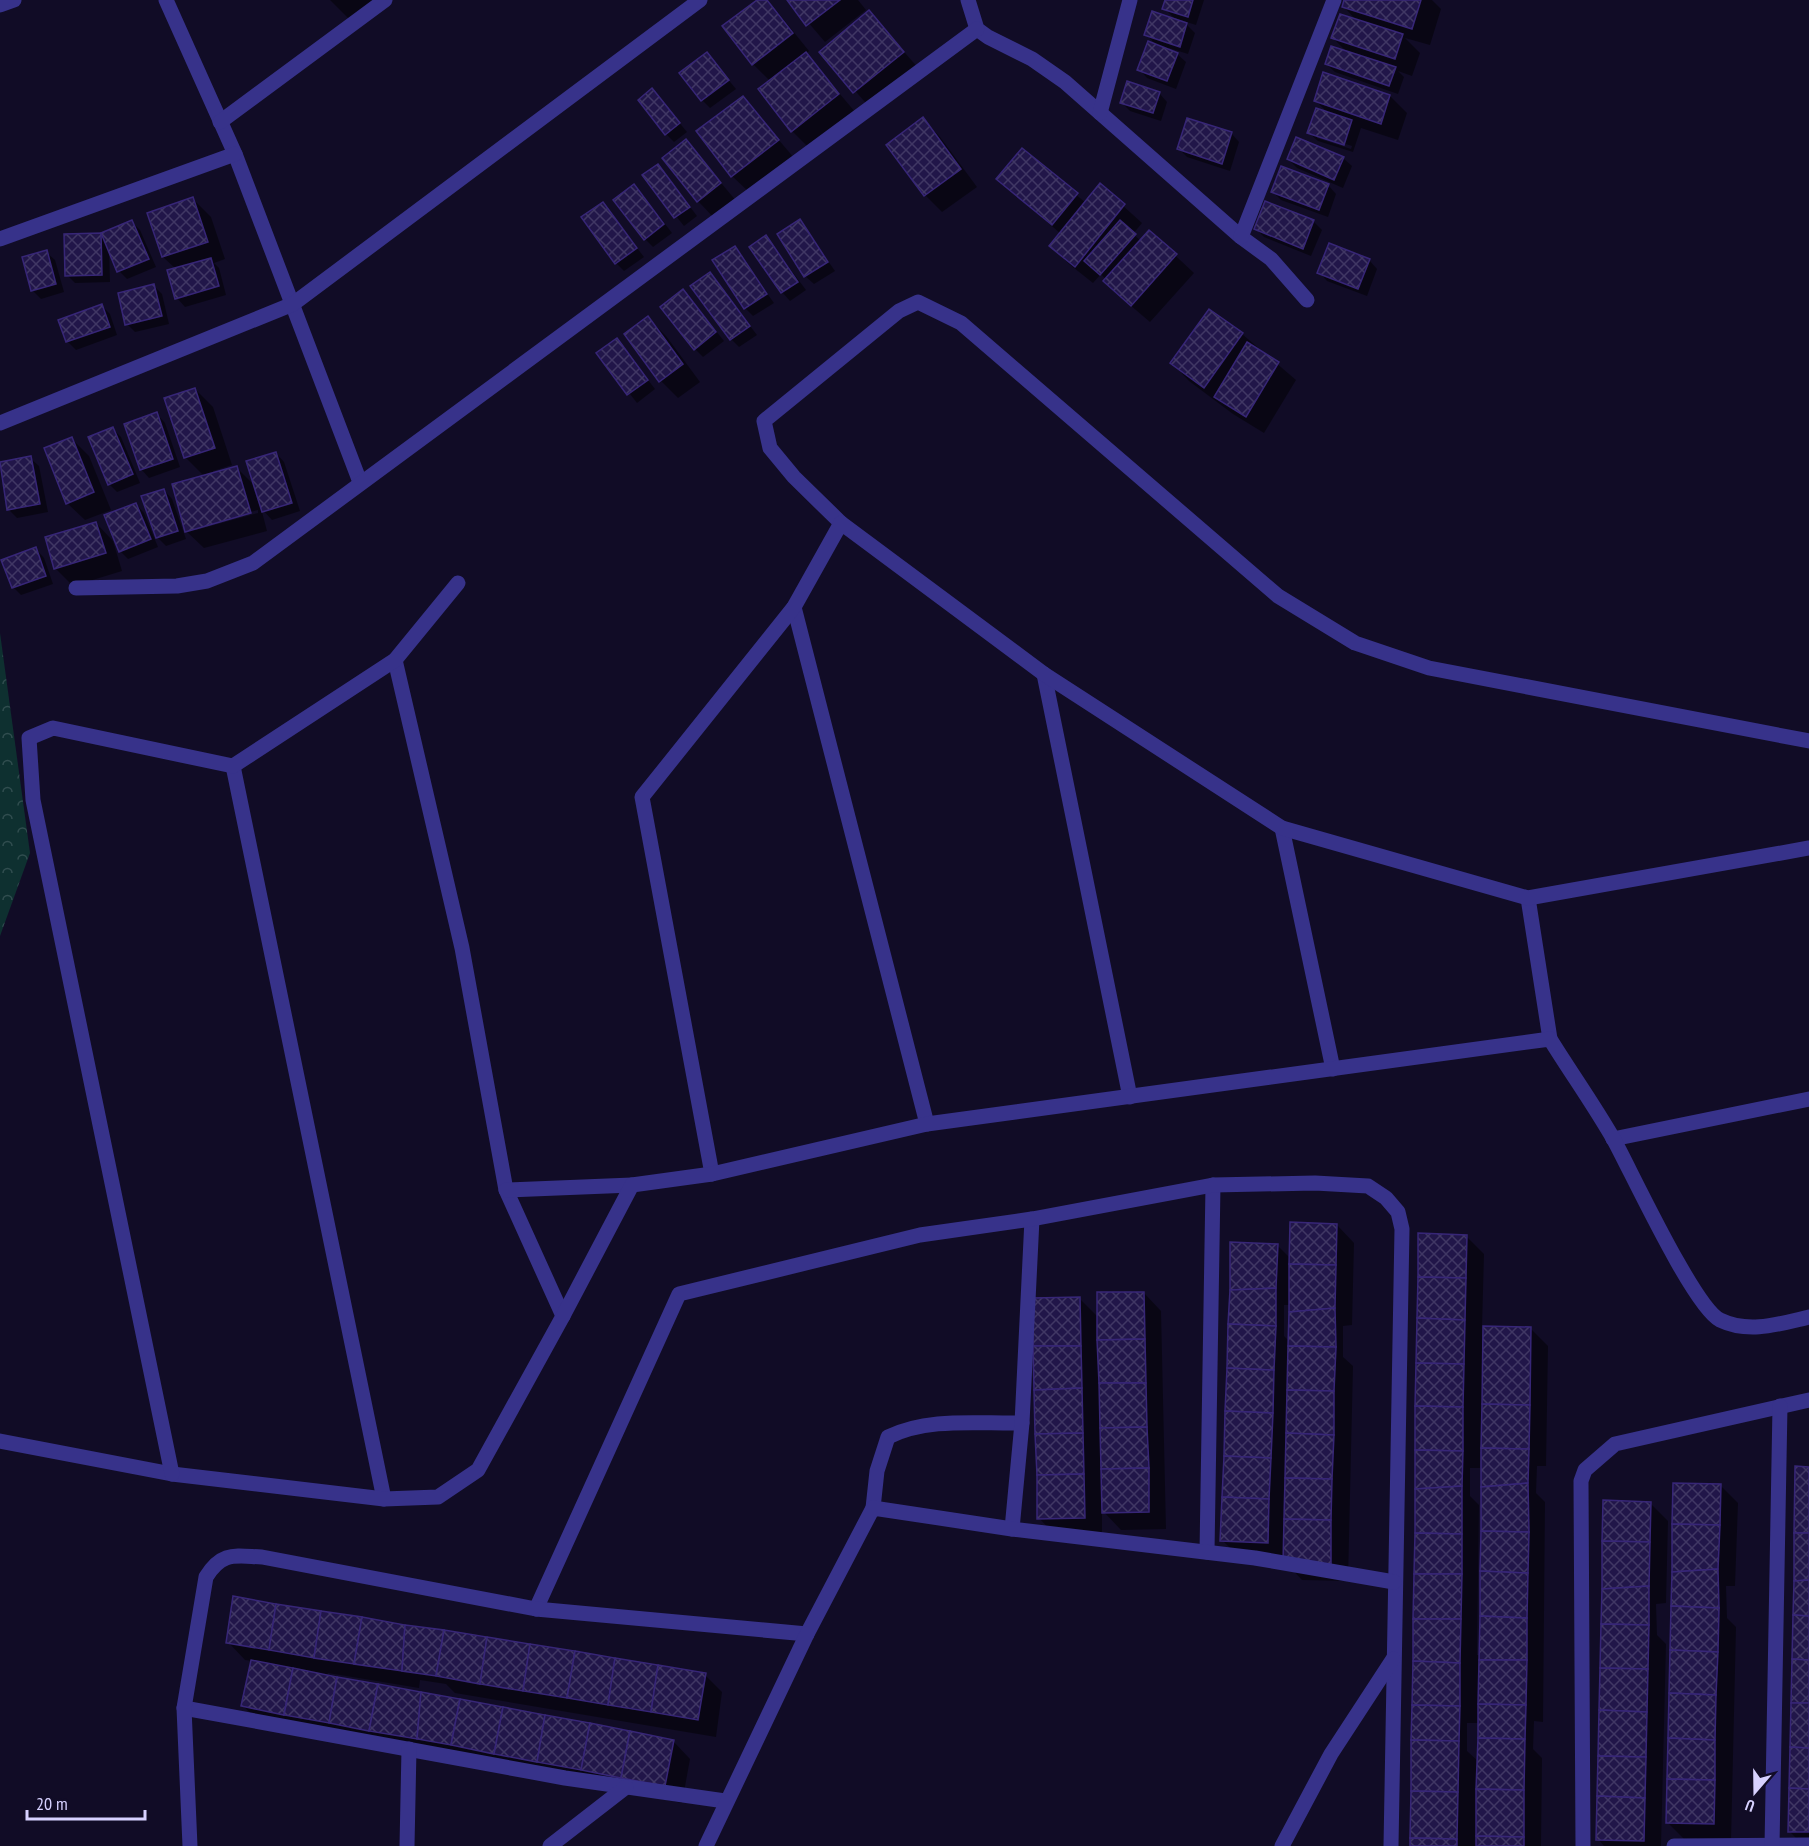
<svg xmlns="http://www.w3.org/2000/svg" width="1809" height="1846" viewBox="0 0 1809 1846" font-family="'PT Sans Narrow',sans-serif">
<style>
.forest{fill:url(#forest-crowns)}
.shadow{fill:#0007;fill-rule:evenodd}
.building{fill:url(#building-cross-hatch);stroke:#372677;stroke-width:1.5}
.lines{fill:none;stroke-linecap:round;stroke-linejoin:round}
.minor{stroke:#37328a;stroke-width:15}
</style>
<defs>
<pattern id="forest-crowns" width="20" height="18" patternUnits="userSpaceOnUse" patternTransform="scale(1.5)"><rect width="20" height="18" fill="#0e3030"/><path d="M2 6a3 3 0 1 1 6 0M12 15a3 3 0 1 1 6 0" fill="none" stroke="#304d4f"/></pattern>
<pattern id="building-cross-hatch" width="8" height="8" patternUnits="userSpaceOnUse" patternTransform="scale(1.5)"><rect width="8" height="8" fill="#211649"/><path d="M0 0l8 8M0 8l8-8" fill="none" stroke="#403764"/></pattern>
</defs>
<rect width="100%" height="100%" fill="#110c26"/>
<polygon class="forest" points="0,633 30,853 0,936"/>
<g class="shadow">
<polygon points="330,0 381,0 355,25"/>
<polygon points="759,0 766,0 780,15 809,51 806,54 856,113 809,148 792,131 770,81 753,64"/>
<polygon points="789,0 858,0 866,10 825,42"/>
<polygon points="1167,0 1204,0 1196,25 1174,18 1164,8"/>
<polygon points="1346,0 1432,0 1441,9 1430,45 1405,38 1420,53 1412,76 1398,71 1404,77 1398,94 1335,72 1326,64 1348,53 1333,38 1357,21 1344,7"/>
<polygon points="869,12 920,70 872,110 821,52"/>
<polygon points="1153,13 1187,25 1195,33 1188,54 1169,48 1168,50 1177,54 1186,62 1176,89 1147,78 1139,69 1158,47 1146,34"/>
<polygon points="707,54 736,89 710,108 702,100"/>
<polygon points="652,90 687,132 674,142 666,134"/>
<polygon points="1159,93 1167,102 1161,121 1130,111 1121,102"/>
<path d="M1390,96l17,17 -9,27 -37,-12 -8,24 -35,-11 -9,-8 20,-19 -13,-13zM1317,135l35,11 -1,3 -34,-11z"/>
<polygon points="743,98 795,159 750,193 732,176"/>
<polygon points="923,119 940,137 977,187 942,212 925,195"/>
<polygon points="1231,133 1239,142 1230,171 1187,157 1179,149"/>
<polygon points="686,141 737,202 715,219 698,201"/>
<polygon points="1022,150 1086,203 1100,185 1142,223 1133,234 1141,241 1150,232 1194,273 1150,322 1123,299 1101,274 1093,283 1069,264 1051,246 1061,234 998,179"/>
<polygon points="1343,158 1352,166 1343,188 1297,168 1288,159"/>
<polygon points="666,175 697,216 684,226 644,176"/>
<polygon points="1328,185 1336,194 1328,217 1281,200 1273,192"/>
<polygon points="642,194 672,233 653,247 645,239"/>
<polygon points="193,199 211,217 225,259 214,263 219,268 226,295 185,307 177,298 176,269 163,257"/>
<polygon points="603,204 644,257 624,271 616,263"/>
<polygon points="800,221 835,271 814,284 805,276"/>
<polygon points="1313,221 1322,230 1311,256 1264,237 1255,228"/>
<polygon points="132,222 140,230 156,267 127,279 119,271 109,249 110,282 75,283 67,275 66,236 101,235"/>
<polygon points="766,237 806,290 790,301 782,292"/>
<polygon points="734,248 774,303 753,316 745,308"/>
<polygon points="46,252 55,260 64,292 41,299 32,290"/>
<polygon points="1369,260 1377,269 1367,296 1327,281 1319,272"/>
<polygon points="710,274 757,335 739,347 731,339"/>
<polygon points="153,285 162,294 169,324 135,332 127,324"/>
<polygon points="691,300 724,341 703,357 695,349"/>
<polygon points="102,306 110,314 117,335 76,350 67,341"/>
<polygon points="648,318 666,336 700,382 678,398 661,381"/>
<polygon points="1242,334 1296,380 1264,433 1233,414 1189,381 1172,363"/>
<polygon points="617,340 655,389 637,403 598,353"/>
<path d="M195,389l18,18 19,58 -19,6 1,3 23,-6 19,19 20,-34 8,9 16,49 -28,9 -11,-12 6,23 -63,17 -18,-17 18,-55 -19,-19zM258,510v3l-62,17v-3z"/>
<polygon points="157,414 165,423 180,467 149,478 141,469"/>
<polygon points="113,429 121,437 140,483 117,492 109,484"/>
<polygon points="72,439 89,456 111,510 85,520 67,503"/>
<polygon points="30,458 39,466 48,512 17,518 8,509 0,463"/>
<polygon points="164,490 172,499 186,539 166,546 157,537"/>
<polygon points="136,504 144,513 158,547 128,559 120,551"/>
<polygon points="96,523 113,541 122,571 73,586 55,568"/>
<polygon points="36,549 44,558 53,584 21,595 13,587"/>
<path d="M1337,1225l17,18 -2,82 -9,1v31l10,9 -5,215 -46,-1 -17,-18 -46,-5 -17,-17 55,-295 14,14zM1284,1305h6v37l-6,-6z"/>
<path d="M1466,1236l18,18 -2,74h48l18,18 -2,120h-9l-1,27 9,9 -2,220 -9,-1 -1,28 9,9 -1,88h-130zM1480,1452h3l-3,203h-3l2,-150 -9,-9v-28h10zM1467,1723h12v39l-12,-11z"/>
<polygon points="1144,1293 1161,1311 1166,1529 1121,1530 1102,1510 1102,1535 1056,1536 1039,1518 1080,1299 1099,1318"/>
<polygon points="1809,1468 1809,1846 1804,1846 1789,1831"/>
<polygon points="1720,1485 1738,1503 1735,1586 1726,1586 1727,1618 1736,1627 1731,1841 1685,1840 1667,1822"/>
<polygon points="1650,1503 1668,1521 1666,1603 1656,1604 1657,1635 1666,1644 1661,1846 1604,1846 1598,1839"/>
<polygon points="228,1642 705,1675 722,1692 716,1737 455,1693 446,1684 420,1680 419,1688 328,1673 327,1676 673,1741 690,1759 682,1803 470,1762 458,1751 261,1723 243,1706 252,1661 245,1660"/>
</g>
<g class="building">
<polygon points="757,0 767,0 793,33 752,65 722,26"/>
<polygon points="787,0 840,0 806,26"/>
<polygon points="1165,0 1193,0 1188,17 1162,9"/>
<polygon points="1344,0 1421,0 1412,29 1342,7"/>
<polygon points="869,10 904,52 853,93 819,52"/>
<polygon points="1152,11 1187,23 1180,47 1144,35"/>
<polygon points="1340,14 1403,34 1395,59 1331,38"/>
<polygon points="1148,41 1178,53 1167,81 1137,70"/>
<polygon points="1331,46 1396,67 1389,86 1325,64"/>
<polygon points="707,52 729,80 701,101 679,73"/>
<polygon points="806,52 839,94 791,132 758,89"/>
<polygon points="1323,72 1390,95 1381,124 1314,101"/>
<polygon points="1127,81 1160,92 1153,113 1120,103"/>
<polygon points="652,88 680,123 665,135 638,100"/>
<polygon points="743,96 779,140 731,177 696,131"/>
<polygon points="1316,108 1352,120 1344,145 1307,133"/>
<polygon points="923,117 961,169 924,196 886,145"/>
<polygon points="1187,118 1232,132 1222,164 1177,149"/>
<polygon points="1296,137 1344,157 1334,180 1287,159"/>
<polygon points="686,139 721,183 697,202 662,158"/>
<polygon points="1022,148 1078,193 1052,225 996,179"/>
<polygon points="658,164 690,207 674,218 642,175"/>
<polygon points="1281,166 1329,184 1319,210 1271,192"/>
<polygon points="1100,183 1125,204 1075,267 1049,246"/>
<polygon points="634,184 664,224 644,240 613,200"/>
<polygon points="193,197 208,242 162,257 147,213"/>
<polygon points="1265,201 1314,220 1303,249 1254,229"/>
<polygon points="603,202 637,248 615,264 581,217"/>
<polygon points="800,219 828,262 804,277 777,234"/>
<polygon points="132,220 149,259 117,272 101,233"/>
<polygon points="1120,220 1136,234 1100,275 1084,261"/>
<polygon points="1149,230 1177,254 1131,306 1103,281"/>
<polygon points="101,233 102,275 65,276 64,234"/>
<polygon points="766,235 798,282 781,293 749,247"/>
<polygon points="1329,243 1370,259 1358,289 1317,273"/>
<polygon points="735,246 767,294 744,309 712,260"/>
<polygon points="47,250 56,284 31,291 22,257"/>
<polygon points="211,258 219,286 175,299 167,270"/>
<polygon points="710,272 750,326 730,340 690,286"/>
<polygon points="154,284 162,316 125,325 118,293"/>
<polygon points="683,289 716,332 694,350 660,307"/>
<polygon points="102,304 110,327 66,342 58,320"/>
<polygon points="1209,309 1243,333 1204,388 1170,363"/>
<polygon points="648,316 683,364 659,382 624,334"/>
<polygon points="617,338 648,380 627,395 596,353"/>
<polygon points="1247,342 1279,362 1246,417 1214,397"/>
<polygon points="195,388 215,448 184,458 164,398"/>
<polygon points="157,412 173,459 140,470 124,424"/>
<polygon points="113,427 133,474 108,485 88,437"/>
<polygon points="72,437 94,492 66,504 44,448"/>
<polygon points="276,452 292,503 262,512 246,461"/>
<polygon points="31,456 40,504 7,510 0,462"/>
<polygon points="237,466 251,513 185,532 172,484"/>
<polygon points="164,489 178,531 156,538 141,496"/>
<polygon points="136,503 151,539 119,552 104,515"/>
<polygon points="96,522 106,553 54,569 45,537"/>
<polygon points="36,547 46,576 12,588 1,560"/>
<polygon points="1290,1222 1337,1224 1336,1265 1289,1264"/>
<polygon points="1418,1233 1467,1235 1466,1278 1418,1277"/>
<polygon points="1230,1242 1278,1244 1276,1288 1230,1290"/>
<polygon points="1289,1264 1336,1265 1335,1308 1289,1312"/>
<polygon points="1418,1277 1466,1278 1465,1320 1417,1318"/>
<polygon points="1276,1288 1276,1326 1228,1324 1230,1290"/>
<polygon points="1097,1292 1144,1292 1145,1339 1097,1340"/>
<polygon points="1080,1297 1081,1346 1033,1346 1033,1298"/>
<polygon points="1335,1308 1336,1347 1288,1346 1289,1312"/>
<polygon points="1417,1318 1465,1320 1464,1364 1416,1363"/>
<polygon points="1228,1324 1276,1326 1274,1370 1227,1368"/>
<polygon points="1483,1326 1531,1327 1530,1405 1482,1404"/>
<polygon points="1145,1339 1146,1383 1099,1383 1097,1340"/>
<polygon points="1033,1346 1081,1346 1082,1388 1034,1390"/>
<polygon points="1288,1346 1336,1347 1334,1391 1287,1390"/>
<polygon points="1416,1363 1464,1364 1463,1407 1415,1406"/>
<polygon points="1227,1368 1274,1370 1273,1413 1225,1411"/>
<polygon points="1099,1383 1146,1383 1147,1427 1100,1428"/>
<polygon points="1082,1388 1083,1433 1035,1434 1034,1390"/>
<polygon points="1287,1390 1334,1391 1334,1435 1286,1433"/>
<polygon points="1482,1404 1530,1405 1529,1449 1481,1448"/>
<polygon points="1415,1406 1463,1407 1463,1451 1415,1450"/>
<polygon points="1225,1411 1273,1413 1271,1458 1224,1456"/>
<polygon points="1147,1427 1149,1468 1101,1469 1100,1428"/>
<polygon points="1083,1433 1084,1474 1037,1475 1035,1434"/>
<polygon points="1286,1433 1334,1435 1332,1479 1285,1478"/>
<polygon points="1481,1448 1529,1449 1528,1483 1481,1487"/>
<polygon points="1415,1450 1463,1451 1462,1486 1415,1489"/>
<polygon points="1224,1456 1271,1458 1269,1499 1222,1497"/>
<polygon points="1795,1466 1809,1467 1809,1533 1794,1533"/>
<polygon points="1149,1468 1149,1512 1102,1513 1101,1469"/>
<polygon points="1084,1474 1085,1518 1037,1519 1037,1475"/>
<polygon points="1285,1478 1332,1479 1331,1520 1284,1519"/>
<polygon points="1528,1483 1529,1532 1481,1531 1481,1487"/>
<polygon points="1673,1483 1721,1484 1720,1525 1672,1524"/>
<polygon points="1462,1486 1462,1534 1415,1533 1415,1489"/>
<polygon points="1222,1497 1269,1499 1268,1543 1220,1541"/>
<polygon points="1603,1500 1651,1502 1650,1542 1602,1541"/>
<polygon points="1284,1519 1331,1520 1331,1564 1283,1563"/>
<polygon points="1672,1524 1720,1525 1718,1569 1672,1572"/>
<polygon points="1481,1531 1529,1532 1528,1573 1480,1571"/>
<polygon points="1415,1533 1462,1534 1462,1574 1414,1574"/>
<polygon points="1794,1533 1809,1533 1809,1580 1794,1581"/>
<polygon points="1602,1541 1650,1542 1649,1586 1602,1589"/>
<polygon points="1718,1569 1719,1608 1671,1606 1672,1572"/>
<polygon points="1480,1571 1528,1573 1527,1618 1480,1616"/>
<polygon points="1414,1574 1462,1574 1461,1619 1413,1619"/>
<polygon points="1809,1580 1809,1616 1793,1615 1794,1581"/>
<polygon points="1649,1586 1649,1625 1601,1624 1602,1589"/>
<polygon points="233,1596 276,1604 269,1650 226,1643"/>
<polygon points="276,1604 321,1611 314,1658 269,1650"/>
<polygon points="1671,1606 1719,1608 1718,1652 1670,1650"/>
<polygon points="321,1611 362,1617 354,1664 314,1658"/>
<polygon points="1793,1615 1809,1616 1809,1660 1792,1659"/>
<polygon points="1480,1616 1527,1618 1527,1660 1479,1660"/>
<polygon points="362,1617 405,1625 402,1671 354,1664"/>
<polygon points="1413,1619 1461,1619 1460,1663 1413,1661"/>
<polygon points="1601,1624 1649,1625 1648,1669 1600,1668"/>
<polygon points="405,1625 444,1630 436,1676 402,1671"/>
<polygon points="444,1630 487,1637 480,1684 436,1676"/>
<polygon points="487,1637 530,1644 523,1691 480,1684"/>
<polygon points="530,1644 575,1651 567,1698 523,1691"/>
<polygon points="1670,1650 1718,1652 1716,1695 1669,1693"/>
<polygon points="575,1651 615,1658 608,1705 567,1698"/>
<polygon points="615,1658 658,1665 651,1712 608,1705"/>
<polygon points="1792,1659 1809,1660 1809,1703 1791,1703"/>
<polygon points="251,1660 293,1668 284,1715 241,1706"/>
<polygon points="1479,1660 1527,1660 1526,1705 1478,1704"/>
<polygon points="1413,1661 1460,1663 1460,1706 1412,1705"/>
<polygon points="658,1665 706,1673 698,1720 651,1712"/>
<polygon points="293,1668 337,1677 329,1723 284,1715"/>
<polygon points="1600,1668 1648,1669 1647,1712 1599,1710"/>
<polygon points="337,1677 378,1684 369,1731 329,1723"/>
<polygon points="378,1684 421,1692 417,1739 369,1731"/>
<polygon points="421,1692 460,1699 451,1745 417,1739"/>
<polygon points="1669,1693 1716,1695 1715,1740 1668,1738"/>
<polygon points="460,1699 503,1707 494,1754 451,1745"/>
<polygon points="1791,1703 1809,1703 1809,1748 1790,1747"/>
<polygon points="1478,1704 1526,1705 1525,1739 1478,1738"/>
<polygon points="1412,1705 1460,1706 1459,1741 1411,1740"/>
<polygon points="503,1707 545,1715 537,1762 494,1754"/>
<polygon points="1599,1710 1647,1712 1646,1757 1598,1756"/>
<polygon points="545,1715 590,1723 581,1770 537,1762"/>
<polygon points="590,1723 630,1731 621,1778 581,1770"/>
<polygon points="630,1731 674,1740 665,1786 621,1778"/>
<polygon points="1478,1738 1525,1739 1524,1790 1476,1789"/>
<polygon points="1668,1738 1715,1740 1715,1780 1667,1779"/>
<polygon points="1411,1740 1459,1741 1458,1792 1411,1791"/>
<polygon points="1790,1747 1809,1748 1809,1789 1789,1788"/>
<polygon points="1598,1756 1646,1757 1645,1798 1597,1796"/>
<polygon points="1667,1779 1715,1780 1714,1824 1666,1823"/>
<polygon points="1789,1788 1809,1789 1809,1832 1788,1832"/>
<polygon points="1476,1789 1524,1790 1524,1837 1476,1836"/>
<polygon points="1411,1791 1458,1792 1457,1839 1410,1838"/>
<polygon points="1597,1796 1645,1798 1644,1841 1596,1840"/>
<polygon points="1476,1836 1524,1837 1524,1846 1476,1846"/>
<polygon points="1410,1838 1457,1839 1457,1846 1410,1846"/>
</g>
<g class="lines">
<g class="minor">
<polyline points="166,0 235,154 360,482"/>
<polyline points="968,0 977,29 988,37 1032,59 1065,82 1241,237 1271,259 1307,300"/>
<polyline points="0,5 14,0"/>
<polyline points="1100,113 1130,0"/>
<polyline points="220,122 385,0"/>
<polyline points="1241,237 1334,0"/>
<polyline points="0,239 235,154"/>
<polyline points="0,423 293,304 700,0"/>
<polyline points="841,523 794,477 770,448 764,421 899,311 918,302 961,323 1278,596 1355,643 1429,668 1809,741"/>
<polyline points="76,588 177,586 207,581 253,563 977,29"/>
<polyline points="794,607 927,1124"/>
<polyline points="395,660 462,948 506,1190 563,1316"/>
<polyline points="1044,674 1130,1097"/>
<polyline points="233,766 384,1499"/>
<polyline points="1282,828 1333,1069"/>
<polyline points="1528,898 1550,1039"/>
<polyline points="1613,1139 1809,1099"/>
<polyline points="712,1174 642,797 794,607 841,523 1044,674 1282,828 1528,898 1809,848"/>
<polyline points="506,1190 632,1185"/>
<path d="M0,1441l172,33 212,25 54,-2 40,-27 85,-154 69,-131 80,-11 215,-50 623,-85c21,34 44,66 64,101 18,33 80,167 106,180 29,14 59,4 89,-3"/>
<polyline points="172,1474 33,800 29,738 53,728 233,766 395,660 458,583"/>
<path d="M873,1508l4,-37 11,-34c40,-20 90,-13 134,-14"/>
<polyline points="1012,1529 1022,1423 1032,1219"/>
<polyline points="1207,1552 1213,1185"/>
<polyline points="536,1609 679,1294 920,1235 1032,1219 1213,1185 1315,1183 1368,1186 1386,1198 1398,1212 1402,1229 1391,1846"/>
<polyline points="184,1708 565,1778 725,1801"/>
<path d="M190,1846l-6,-138 22,-131c16,-26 29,-21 56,-20l274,52 271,25"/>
<polyline points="407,1846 409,1749"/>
<polyline points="550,1846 626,1787"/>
<polyline points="706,1846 807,1634 873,1508 1012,1529 1255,1558 1394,1582"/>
<polyline points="1282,1846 1331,1754 1393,1659"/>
<polyline points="1583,1846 1581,1481 1585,1470 1615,1444 1809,1400"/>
<polyline points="1674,1846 1809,1845"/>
<polyline points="1772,1846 1780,1406"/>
</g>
</g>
<g transform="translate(1755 1792) rotate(200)" stroke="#110c26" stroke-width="4.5" paint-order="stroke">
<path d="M0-4.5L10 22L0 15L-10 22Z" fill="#d7d1ff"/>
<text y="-9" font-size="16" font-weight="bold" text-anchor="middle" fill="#d7d1ff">U</text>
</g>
<path d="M27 1810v9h118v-9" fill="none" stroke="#d7d1ff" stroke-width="3"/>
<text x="36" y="1810" font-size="18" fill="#d7d1ff" stroke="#110c26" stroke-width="4.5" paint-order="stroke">20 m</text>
</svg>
